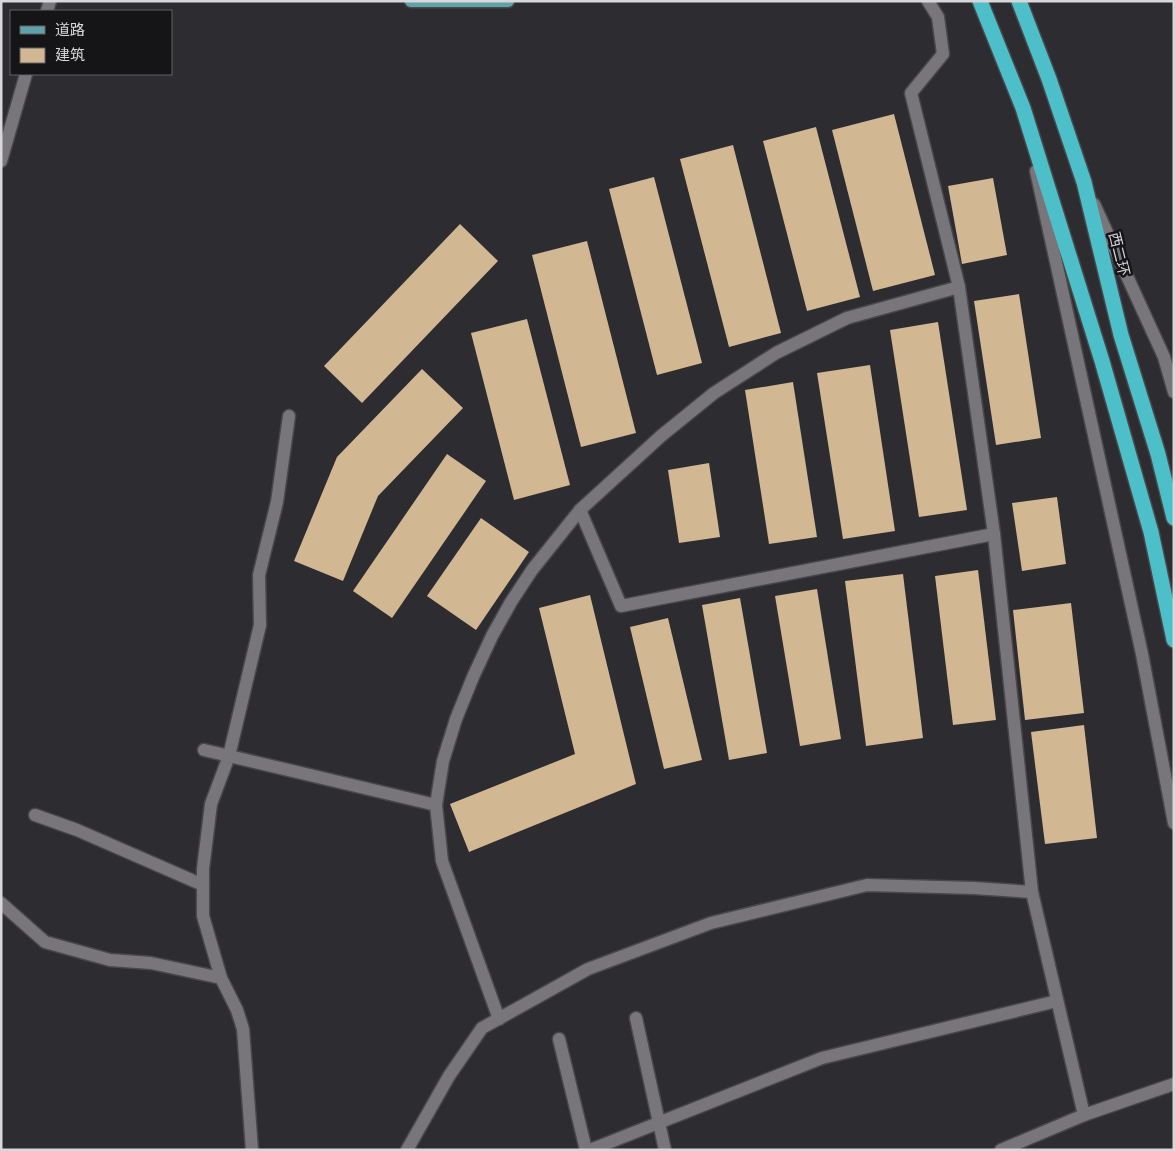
<svg xmlns="http://www.w3.org/2000/svg" width="1175" height="1151" viewBox="0 0 1175 1151" font-family="'Roboto Condensed','Noto Sans SC',sans-serif">
<style>
.building{fill:#d2b793}
.lines{fill:none;stroke-linecap:round;stroke-linejoin:round}
.minor-casing{stroke:#48474a;stroke-width:15}
.major-casing{stroke:#48474a;stroke-width:15}
.highway-casing{stroke:#48474a;stroke-width:18}
.minor{stroke:#78767b;stroke-width:12}
.major{stroke:#5ea2aa;stroke-width:12}
.highway{stroke:#4cbfc9;stroke-width:15}
.labels{text-anchor:middle;dominant-baseline:central;stroke-width:5;stroke-linejoin:round;paint-order:stroke}
.street-label{font-size:15px;fill:#d8d7da;stroke:#151416}
</style>
<rect width="100%" height="100%" fill="#2d2c30"/>
<g class="building">
<polygon points="894,114 935,275 873,291 832,130"/>
<polygon points="816,127 860,297 807,311 763,141"/>
<polygon points="733,145 781,333 729,347 680,159"/>
<polygon points="654,177 702,363 657,375 609,189"/>
<polygon points="993,178 1007,255 962,264 948,186"/>
<polygon points="460,224 498,261 362,403 324,366"/>
<polygon points="587,241 636,433 581,447 532,255"/>
<polygon points="1019,294 1041,438 996,445 974,301"/>
<polygon points="527,319 570,485 514,500 471,333"/>
<polygon points="938,322 967,510 919,517 890,330"/>
<polygon points="870,365 895,531 843,539 817,373"/>
<polygon points="422,369 463,408 378,496 343,581 294,561 337,457"/>
<polygon points="793,382 817,537 769,544 745,390"/>
<polygon points="447,454 486,481 392,618 353,591"/>
<polygon points="709,463 720,537 679,543 668,470"/>
<polygon points="1057,497 1066,564 1022,571 1012,503"/>
<polygon points="481,518 529,552 476,630 427,596"/>
<polygon points="978,570 996,720 953,725 935,576"/>
<polygon points="903,574 923,738 866,746 845,581"/>
<polygon points="817,589 841,739 800,746 775,596"/>
<polygon points="590,595 636,784 469,852 450,804 575,754 539,608"/>
<polygon points="740,598 767,753 729,760 702,605"/>
<polygon points="1071,603 1084,713 1025,720 1013,610"/>
<polygon points="668,618 702,760 664,769 630,627"/>
<polygon points="1084,725 1097,838 1045,844 1031,732"/>
</g>
<g class="lines">
<g class="minor-casing">
<g id="minor">
<polyline points="928,1 938,17 943,54 911,93 959,287 994,534 1032,892 1084,1115"/>
<polyline points="47,11 50,1"/>
<polyline points="1,161 26,74"/>
<polyline points="1036,171 1142,654 1174,823"/>
<polyline points="1094,204 1164,357 1174,392"/>
<polyline points="580,510 621,606 994,534"/>
<polyline points="204,750 436,805"/>
<polyline points="35,815 77,830 203,885"/>
<polyline points="1,903 45,942 110,960 151,963 221,978"/>
<polyline points="636,1018 665,1150"/>
<polyline points="499,1019 442,861 436,805 443,761 456,719 473,677 492,636 511,602 532,570 580,510 661,436 714,393 776,353 847,318 959,287"/>
<polyline points="559,1039 586,1150"/>
<polyline points="252,1150 243,1029 237,1010 221,978 203,916 203,869 211,804 229,756 260,625 259,575 277,502 289,416"/>
<polyline points="407,1150 449,1076 482,1028 588,969 711,923 867,885 974,888 1032,892"/>
<polyline points="590,1150 822,1058 1057,1001"/>
<polyline points="1001,1150 1084,1115 1174,1084"/>
</g>
</g>
<g class="major-casing">
<polyline id="major" points="411,1 508,1"/>
</g>
<g class="highway-casing">
<g id="highway">
<polyline points="980,1 1023,108 1102,361 1151,532 1174,640"/>
<polyline points="1019,1 1049,79 1084,182 1121,335 1158,454 1174,518"/>
</g>
</g>
<use href="#minor" class="minor"/>
<use href="#major" class="major"/>
<use href="#highway" class="highway"/>
</g>
<g class="labels">
<g class="street-label">
<text transform="translate(1119 254) rotate(76)">西二环</text>
</g>
</g>
<rect width="1175" height="1151" fill="none" stroke="#d8d7da" stroke-width="5"/>
<rect x="10" y="10" width="162" height="65" fill="#151416" stroke="#636264"/>
<rect x="20" y="26" width="25" height="8" fill="#5ea2aa" stroke="#636264"/>
<text x="55" y="35" font-size="15" fill="#d8d7da">道路</text>
<rect x="20" y="48" width="25" height="15" fill="#d2b793" stroke="#636264"/>
<text x="55" y="60" font-size="15" fill="#d8d7da">建筑</text>
</svg>
